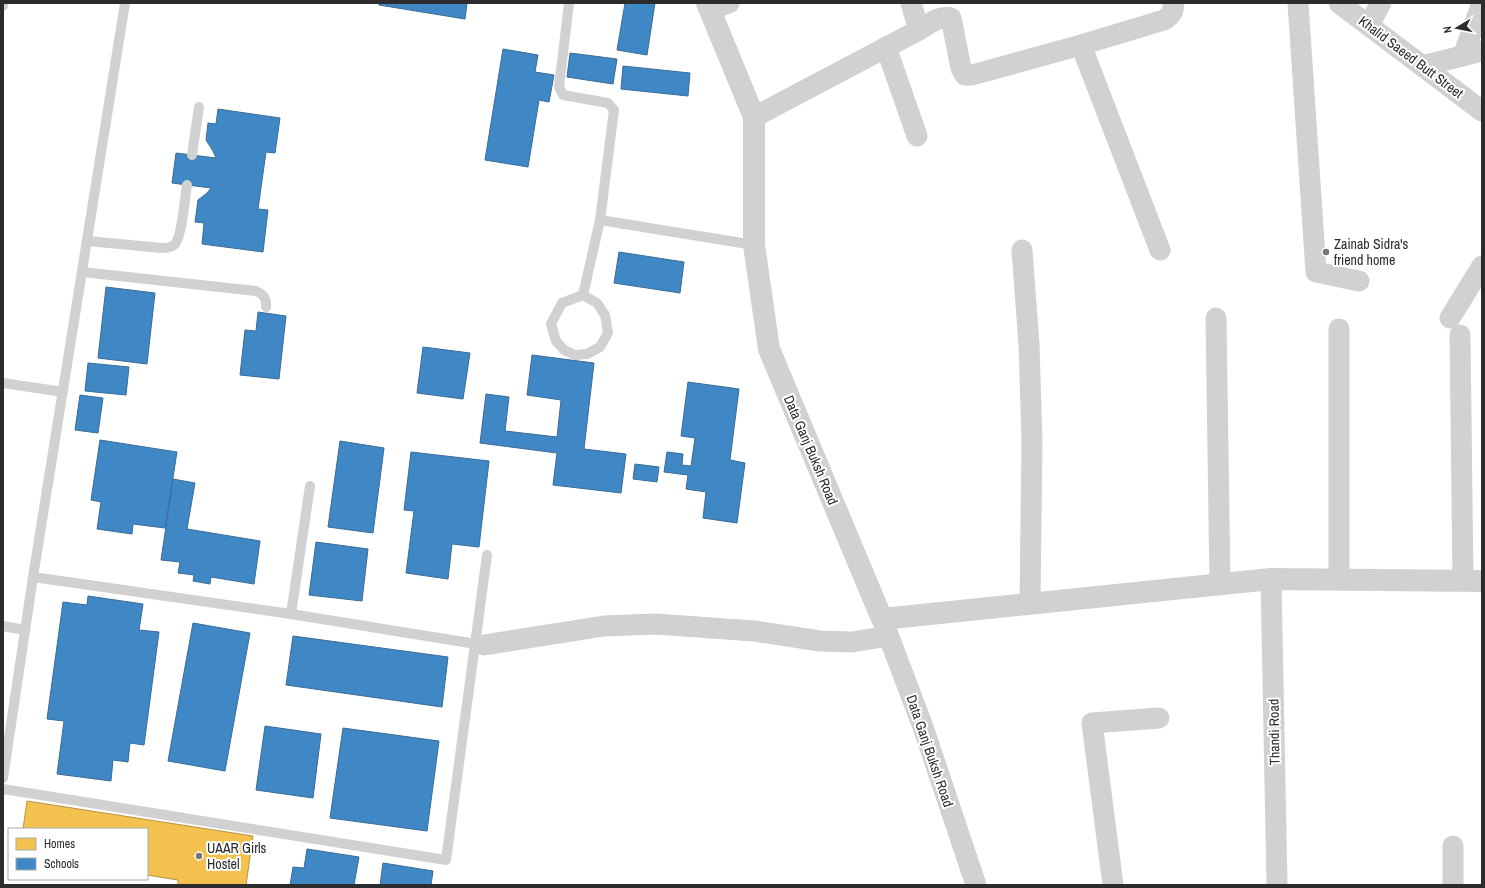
<svg xmlns="http://www.w3.org/2000/svg" width="1485" height="888" viewBox="0 0 1485 888" font-family="'Archivo Narrow',sans-serif">
<style>
.homes{fill:#f2c14e;stroke:#b79444}
.schools{fill:#3f88c5;stroke:#396c97}
.lines{fill:none;stroke-linecap:round;stroke-linejoin:round}
.service{stroke:#d1d1d1;stroke-width:10}
.minor{stroke:#d1d1d1;stroke-width:21}
.tertiary{stroke:#d1d1d1;stroke-width:22}
.poi-dot{fill:#767676;stroke:#fff;stroke-width:1.5}
.labels{text-anchor:middle;dominant-baseline:central;stroke-width:4;stroke-linejoin:round;paint-order:stroke}
.street-label{font-size:14px;fill:#2c2c2c;stroke:#fff}
.poi-label{font-size:14px;fill:#2c2c2c;stroke:#fff;text-anchor:start}
</style>
<rect width="100%" height="100%" fill="#fff"/>
<polygon class="homes" points="27,801 253,836 246,885 178,885 178,880 147,875 147,829 23,829"/>
<g class="schools">
<polygon points="379,3 467,3 465,19 379,5"/>
<polygon points="625,3 655,3 647,55 617,50"/>
<polygon points="503,49 538,55 535,72 554,75 549,102 539,100 528,167 485,160"/>
<polygon points="570,53 617,59 613,84 567,77"/>
<polygon points="623,66 690,73 688,96 621,89"/>
<polygon points="218,109 280,118 275,153 266,152 258,209 268,210 263,252 202,244 204,223 195,222 198,200 207,193 211,188 172,183 176,153 216,158 213,151 206,140 208,123 216,124"/>
<polygon points="619,252 684,262 680,293 614,283"/>
<polygon points="106,287 155,293 147,364 98,358"/>
<polygon points="258,312 286,316 279,379 240,375 245,330 256,331"/>
<polygon points="423,347 470,353 463,399 417,393"/>
<polygon points="532,355 594,363 584,449 626,454 621,493 553,485 557,453 480,443 486,394 509,397 505,431 557,437 561,400 527,395"/>
<polygon points="88,363 129,367 126,395 85,391"/>
<polygon points="688,382 739,389 730,460 745,463 737,523 703,518 706,492 686,489 688,475 664,472 667,452 683,454 682,465 691,466 695,438 681,436"/>
<polygon points="80,395 103,398 98,433 75,430"/>
<polygon points="100,440 177,452 165,528 133,524 132,534 97,529 101,502 91,500"/>
<polygon points="340,441 384,448 373,533 328,527"/>
<polygon points="411,452 489,461 479,547 452,544 448,579 406,573 414,511 404,510"/>
<polygon points="635,464 659,467 657,482 633,479"/>
<polygon points="173,479 195,483 187,529 260,541 254,584 211,577 210,584 193,581 194,575 178,573 180,562 161,560"/>
<polygon points="316,542 368,549 362,601 309,595"/>
<polygon points="88,596 143,604 139,630 159,632 144,745 130,743 128,762 113,760 111,781 57,774 64,721 47,719 63,602 87,605"/>
<polygon points="193,623 250,633 225,771 168,761"/>
<polygon points="293,636 448,657 442,707 286,685"/>
<polygon points="265,726 321,734 313,798 256,790"/>
<polygon points="343,728 439,741 427,831 330,818"/>
<polygon points="307,849 359,857 354,885 290,885 293,867 304,868"/>
<polygon points="383,863 433,871 431,885 380,885"/>
</g>
<g class="lines">
<g class="service">
<polyline points="569,3 559,87 563,95 608,103 614,110 600,220 583,295"/>
<polyline points="3,6 3,3"/>
<polyline points="192,155 199,107"/>
<polyline points="600,220 754,245"/>
<path d="M87,241l75,7c4,0 8,0 12,-3 8,-6 11,-49 13,-60"/>
<path d="M82,272l174,19c7,3 11,7 10,16"/>
<polygon points="583,295 597,303 605,315 608,333 600,347 587,354 575,355 564,350 556,341 551,324 562,303"/>
<polyline points="3,383 63,392"/>
<polyline points="33,577 291,614 482,645"/>
<polyline points="291,614 310,486"/>
<polyline points="3,626 25,630"/>
<polyline points="3,778 33,577 125,3"/>
<polyline points="3,789 446,860 487,555"/>
</g>
<g class="minor">
<polyline points="911,3 919,30"/>
<polyline points="1298,3 1316,272 1359,281"/>
<polyline points="1339,3 1482,111"/>
<polyline points="710,10 729,3"/>
<polyline points="1369,25 1381,3"/>
<polyline points="1081,45 1160,250"/>
<polyline points="886,47 917,136"/>
<polyline points="1463,56 1482,3"/>
<polyline points="1422,66 1482,51"/>
<path d="M754,117l165,-87c9,-5 21,-16 32,-12l10,50 4,7h7l109,-30 83,-25c6,-4 11,-9 9,-17"/>
<polyline points="1022,250 1029,344 1032,441 1030,603"/>
<polyline points="1216,318 1220,584"/>
<polyline points="1450,318 1482,266"/>
<polyline points="1460,335 1463,580"/>
<polyline points="1271,579 1277,885"/>
<polyline points="1339,579 1339,329"/>
<polyline points="884,624 923,727 976,885"/>
<polyline points="484,645 604,626 655,624 754,631 820,641 852,642 888,636"/>
<polyline points="1453,846 1453,885"/>
<polyline points="1113,885 1092,723 1159,718"/>
</g>
<polyline class="tertiary" points="707,3 754,117 754,245 769,349 882,619 1271,579 1482,581"/>
</g>
<g class="poi-dot">
<circle cx="1326" cy="252" r="4"/>
<circle cx="199" cy="856" r="4"/>
</g>
<g class="labels">
<g class="street-label">
<text transform="translate(1411 57) rotate(37)">Khalid Saeed Butt Street</text>
<text transform="translate(811 450) rotate(67)">Data Ganj Buksh Road</text>
<text transform="translate(1274 732) rotate(-91)">Thandi Road</text>
<text transform="translate(930 751) rotate(71)">Data Ganj Buksh Road</text>
</g>
<g class="poi-label">
<text x="1334" y="244">Zainab Sidra's<tspan x="1334" dy="16">friend home</tspan></text>
<text x="207" y="848">UAAR Girls<tspan x="207" dy="16">Hostel</tspan></text>
</g>
</g>
<rect width="1485" height="888" fill="none" stroke="#2c2c2c" stroke-width="8"/>
<rect x="8" y="828" width="140" height="52" fill="#ffffff" stroke="#ababab"/>
<rect x="16" y="838" width="20" height="12" fill="#f2c14e" stroke="#ababab"/>
<text x="44" y="848" font-size="12" fill="#2c2c2c">Homes</text>
<rect x="16" y="858" width="20" height="12" fill="#3f88c5" stroke="#ababab"/>
<text x="44" y="868" font-size="12" fill="#2c2c2c">Schools</text>
<g transform="translate(1457 28) rotate(260)" stroke="#ffffff" stroke-width="3" paint-order="stroke">
<path d="M0-3L7 15L0 10L-7 15Z" fill="#2c2c2c"/>
<text y="-6" font-size="11" font-weight="bold" text-anchor="middle" fill="#2c2c2c">N</text>
</g>
</svg>
